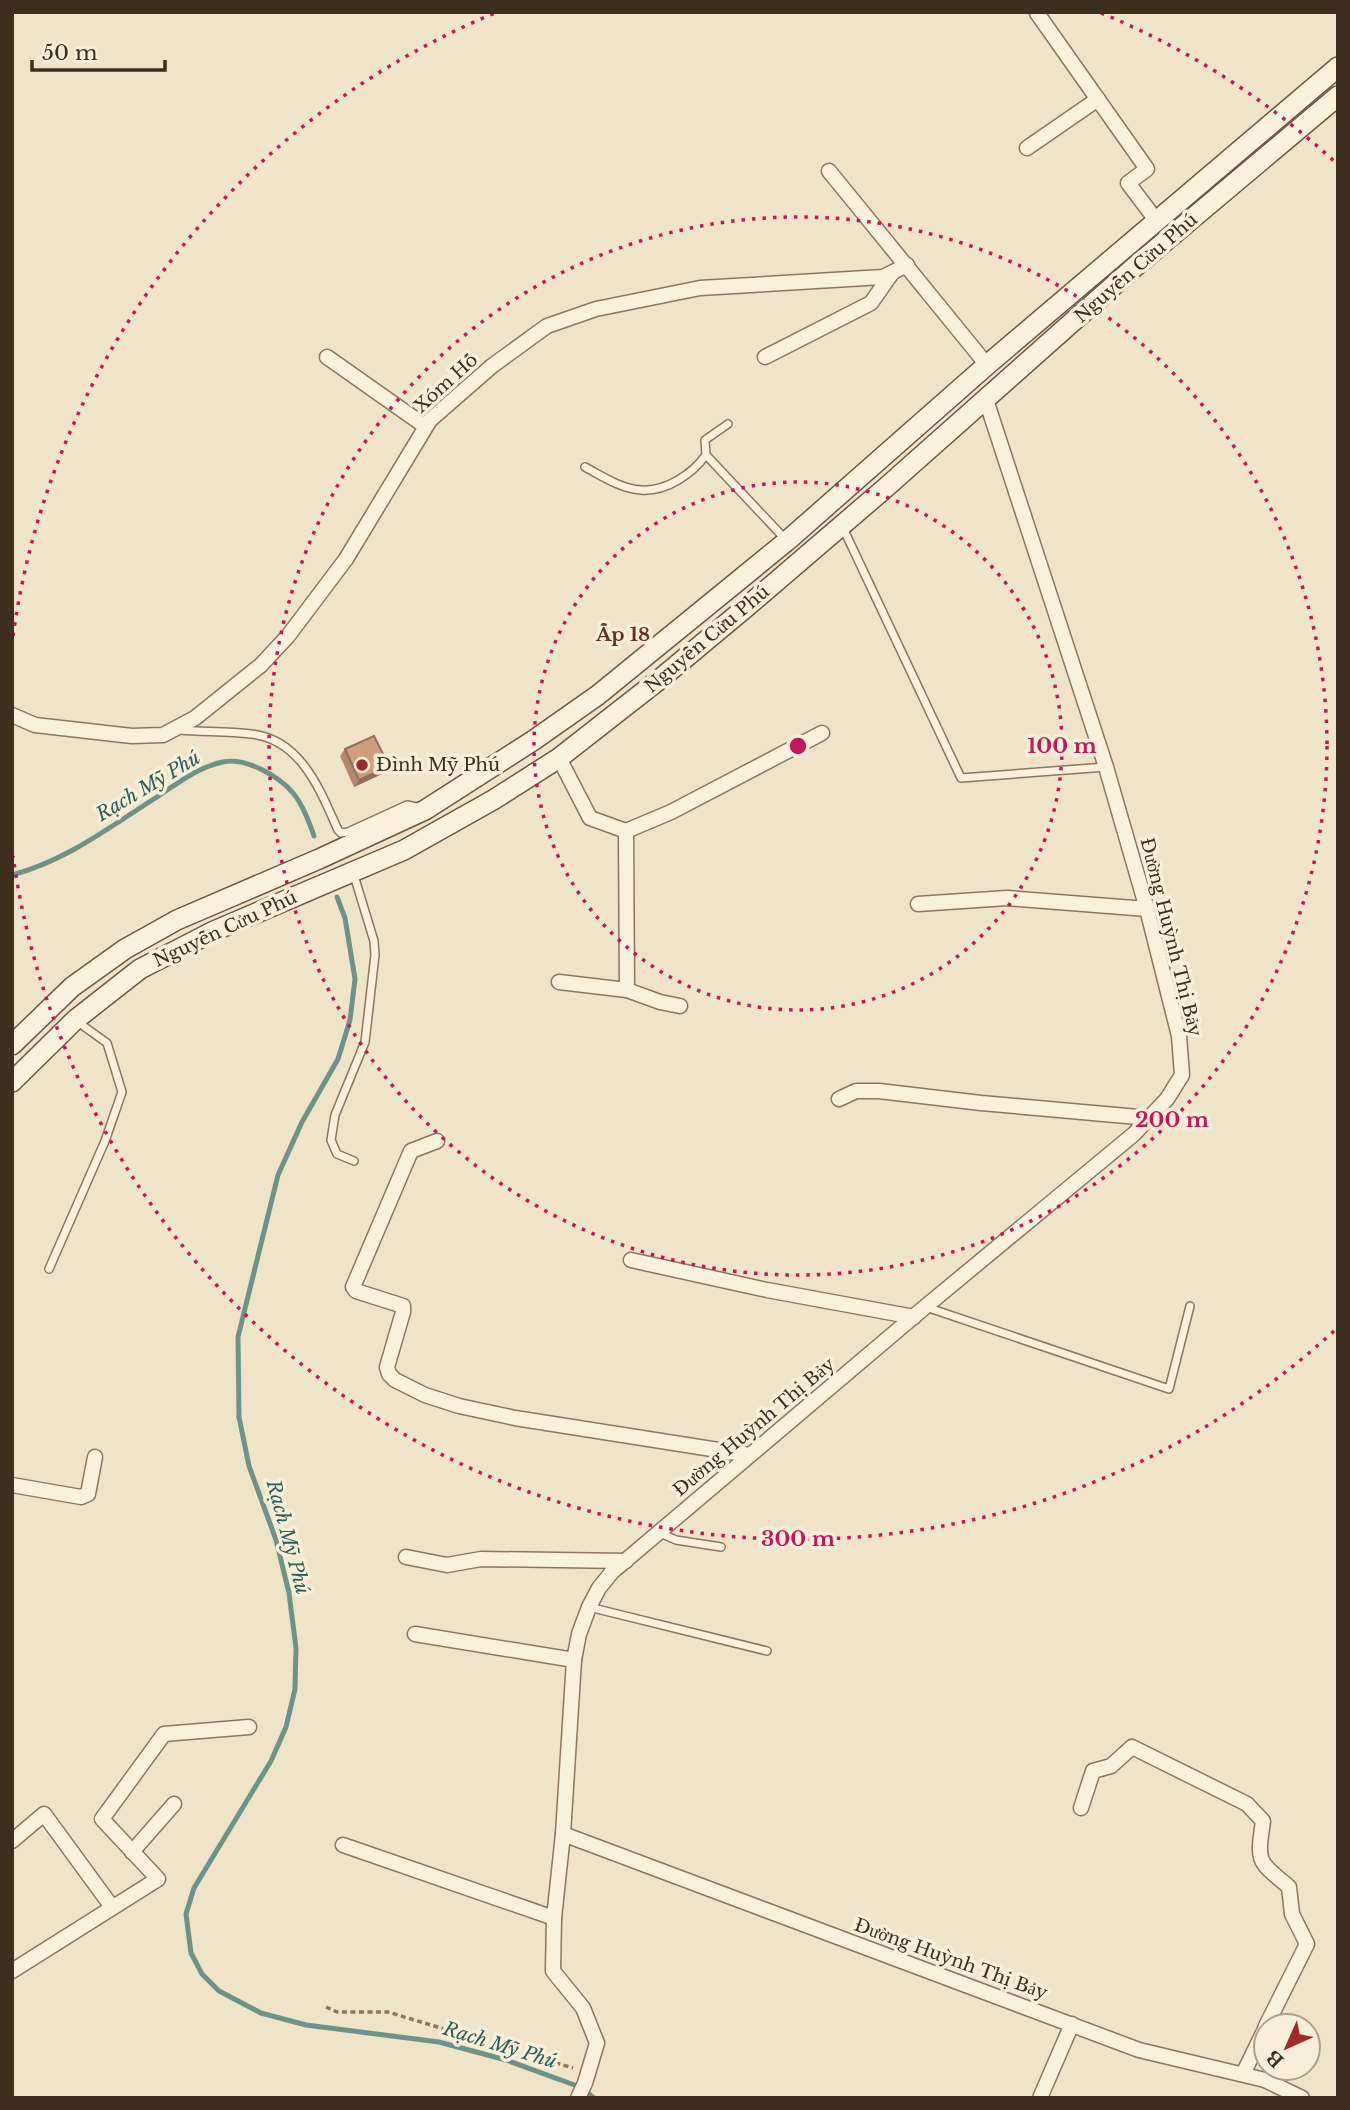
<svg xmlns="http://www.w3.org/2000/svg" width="1350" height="2110" viewBox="0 0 1350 2110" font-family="'Libre Baskerville',serif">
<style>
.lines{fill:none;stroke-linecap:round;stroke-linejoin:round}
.stream{stroke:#6f938a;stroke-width:5}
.lane-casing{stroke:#8d765c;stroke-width:10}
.street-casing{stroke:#8d765c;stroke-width:17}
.secondary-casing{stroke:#6f573f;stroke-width:22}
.path{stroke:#8d765c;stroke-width:3.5;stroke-dasharray:5 3.5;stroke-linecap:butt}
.lane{stroke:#faf1dc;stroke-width:7}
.street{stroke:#faf1dc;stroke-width:14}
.secondary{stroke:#faf1dc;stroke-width:19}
.wall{fill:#b2896c}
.shaded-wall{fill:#916f58}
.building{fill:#cf9f7d;stroke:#916f58;stroke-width:2}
.ring{fill:none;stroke:#c2185b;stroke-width:3.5;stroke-dasharray:3.5 7}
.poi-dot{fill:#9e2a2b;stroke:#f7eed8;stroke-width:2.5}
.labels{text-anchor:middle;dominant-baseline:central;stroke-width:7;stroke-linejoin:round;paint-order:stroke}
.street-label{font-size:18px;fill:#3d2e20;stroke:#f7eed8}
.poi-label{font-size:18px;fill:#3d2e20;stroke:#f7eed8;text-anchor:start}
.neighbourhood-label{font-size:19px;font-weight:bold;fill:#6b2e1e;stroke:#f7eed8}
.water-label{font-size:19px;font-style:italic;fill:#2f5d5a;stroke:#f7eed8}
.centre{fill:#c2185b;stroke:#f7eed8;stroke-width:3.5}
.ring-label{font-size:21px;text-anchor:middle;font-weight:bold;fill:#c2185b;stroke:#f7eed8;stroke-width:7;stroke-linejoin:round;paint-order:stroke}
</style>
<rect width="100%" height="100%" fill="#f0e4c8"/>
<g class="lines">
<g class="stream">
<path d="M12,875c54,-14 99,-49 145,-78 21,-14 41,-30 66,-35 22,-5 56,14 70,31 10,12 16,29 21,43"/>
<polyline points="337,897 345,918 355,979 350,1020 338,1059 302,1122 278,1175 238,1337 239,1417 249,1466 276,1540 289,1593 296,1648 295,1689 286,1727 271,1761 194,1888 186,1914 191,1953 202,1974 219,1991 261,2013 306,2025 439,2042 506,2060 580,2087 594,2098"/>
</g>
<g class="lane-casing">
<g id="lane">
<polyline points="706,455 705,440 728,424"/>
<path d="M585,467c17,9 36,22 56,23 25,2 51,-16 65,-35l81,86"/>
<polyline points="843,528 961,778 1106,767"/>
<path d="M180,730c23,2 47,1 71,4 50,5 69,56 87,96l3,3 7,-1 59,-27 14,3"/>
<polyline points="353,872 374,941 375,955 365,1042 335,1115 331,1140 337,1154 354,1161"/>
<polyline points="49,1269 105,1141 122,1092 107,1043 75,1020"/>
<polyline points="926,1307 1169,1389 1190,1306"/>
<polyline points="660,1533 676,1540 721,1547"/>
<polyline points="589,1607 767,1651"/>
</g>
</g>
<g class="street-casing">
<g id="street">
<polyline points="1037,13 1147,169 1128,183 1156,220"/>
<polyline points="1027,148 1098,99"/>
<polyline points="829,171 987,365"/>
<polyline points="327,357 425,426"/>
<polyline points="765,357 871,303 892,273"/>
<polyline points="986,400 1106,767 1147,909 1179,1036 1182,1075 1167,1099 1134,1134 925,1307 612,1572 599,1588 589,1607 579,1634 574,1660 563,1834 1139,2050 1265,2080 1302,2098"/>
<polyline points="12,715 35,725 132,736 163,735 195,718 261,665 288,636 346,559 430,420 492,366 547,326 596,309 700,288 883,277 907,265"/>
<polyline points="559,758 590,818 626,831 627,990 559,982"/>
<polyline points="626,831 671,812 822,733"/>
<polyline points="918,904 1007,898 1147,909"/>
<polyline points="627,990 660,1002 680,1006"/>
<polyline points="839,1099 856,1091 879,1091 981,1103 1149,1118"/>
<polyline points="437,1141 411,1151 353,1287 356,1291 403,1306 403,1312 387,1367 389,1374 395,1380 425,1395 459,1406 515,1418 750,1455"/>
<polyline points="631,1260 767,1290 914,1317"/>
<polyline points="12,1485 81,1497 88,1494 95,1457"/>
<polyline points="406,1557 447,1565 481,1559 626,1561"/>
<polyline points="415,1634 574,1660"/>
<path d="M1081,1808l12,-37 18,-5 21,-19 115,57 16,17c-6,42 -6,39 26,66l3,27 15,30 -41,82"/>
<polyline points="12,1841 44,1814 112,1907"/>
<polyline points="343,1845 554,1918 563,1834"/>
<polyline points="132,1852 174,1804"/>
<polyline points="554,1918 553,1971 583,2008 597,2043 585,2083 578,2098"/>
<polyline points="12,1971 158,1879 102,1819 164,1734 249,1727"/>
<polyline points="1243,2074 1266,2027"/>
<polyline points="1040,2098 1072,2024"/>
</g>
</g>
<g class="secondary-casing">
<g id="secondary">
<polyline points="12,1045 72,987 125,949 177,920 319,859 425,810 534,740 598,695 787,541 987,365 1338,67"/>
<polyline points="12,1082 75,1020 140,969 214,931 404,850 493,800 559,758 660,679 750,604 883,490 1131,270 1338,96"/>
</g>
</g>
<polyline class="path" points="326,2007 337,2012 388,2012 573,2068"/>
<use href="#lane" class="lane"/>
<use href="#street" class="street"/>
<use href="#secondary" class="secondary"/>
</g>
<polygon class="wall" points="345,749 384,773 354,787 340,756"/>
<polygon class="shaded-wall" points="389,766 384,773 354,787 359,780"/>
<polygon class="building" points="374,736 389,766 359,780 345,749"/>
<g class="ring">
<circle cx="798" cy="746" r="264"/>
<circle cx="798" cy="746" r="529"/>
<path d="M1334 1331A793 793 0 0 1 13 856M13 636A793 793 0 0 1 495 13M1101 13A793 793 0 0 1 1334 161"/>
</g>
<circle class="poi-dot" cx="362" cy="765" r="7"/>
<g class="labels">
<g class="street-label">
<text transform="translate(1136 268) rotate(-41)">Nguyễn Cửu Phú</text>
<text transform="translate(446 383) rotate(-42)">Xóm Hố</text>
<text transform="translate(707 639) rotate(-40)">Nguyễn Cửu Phú</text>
<text transform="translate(225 929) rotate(-25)">Nguyễn Cửu Phú</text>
<text transform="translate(1171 937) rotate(76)">Đường Huỳnh Thị Bảy</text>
<text transform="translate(754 1427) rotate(-40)">Đường Huỳnh Thị Bảy</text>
<text transform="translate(951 1959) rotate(20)">Đường Huỳnh Thị Bảy</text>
</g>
<g class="poi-label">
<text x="376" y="765">Đình Mỹ Phú</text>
</g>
<g class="neighbourhood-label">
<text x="623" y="634">Ấp 18</text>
</g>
<g class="water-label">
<text transform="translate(148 786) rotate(-31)">Rạch Mỹ Phú</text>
<text transform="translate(288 1537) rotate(75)">Rạch Mỹ Phú</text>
<text transform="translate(500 2045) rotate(17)">Rạch Mỹ Phú</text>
</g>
</g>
<circle cx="798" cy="746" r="10" class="centre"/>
<g class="ring-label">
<text x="1062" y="753">100 m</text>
<text x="1172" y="1127">200 m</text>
<text x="798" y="1546">300 m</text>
</g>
<rect width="1350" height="2110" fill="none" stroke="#3d2e20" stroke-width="28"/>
<g transform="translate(1287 2047) rotate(225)"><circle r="33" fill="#f7eed8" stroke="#ada18e" stroke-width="2"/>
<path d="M0-5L12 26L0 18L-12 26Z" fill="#9e2a2b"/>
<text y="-10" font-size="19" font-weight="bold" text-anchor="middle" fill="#3d2e20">B</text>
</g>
<path d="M32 60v10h133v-10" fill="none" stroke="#3d2e20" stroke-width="3.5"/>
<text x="42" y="60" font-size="21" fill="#3d2e20" stroke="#f7eed8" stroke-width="5" paint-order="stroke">50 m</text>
</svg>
